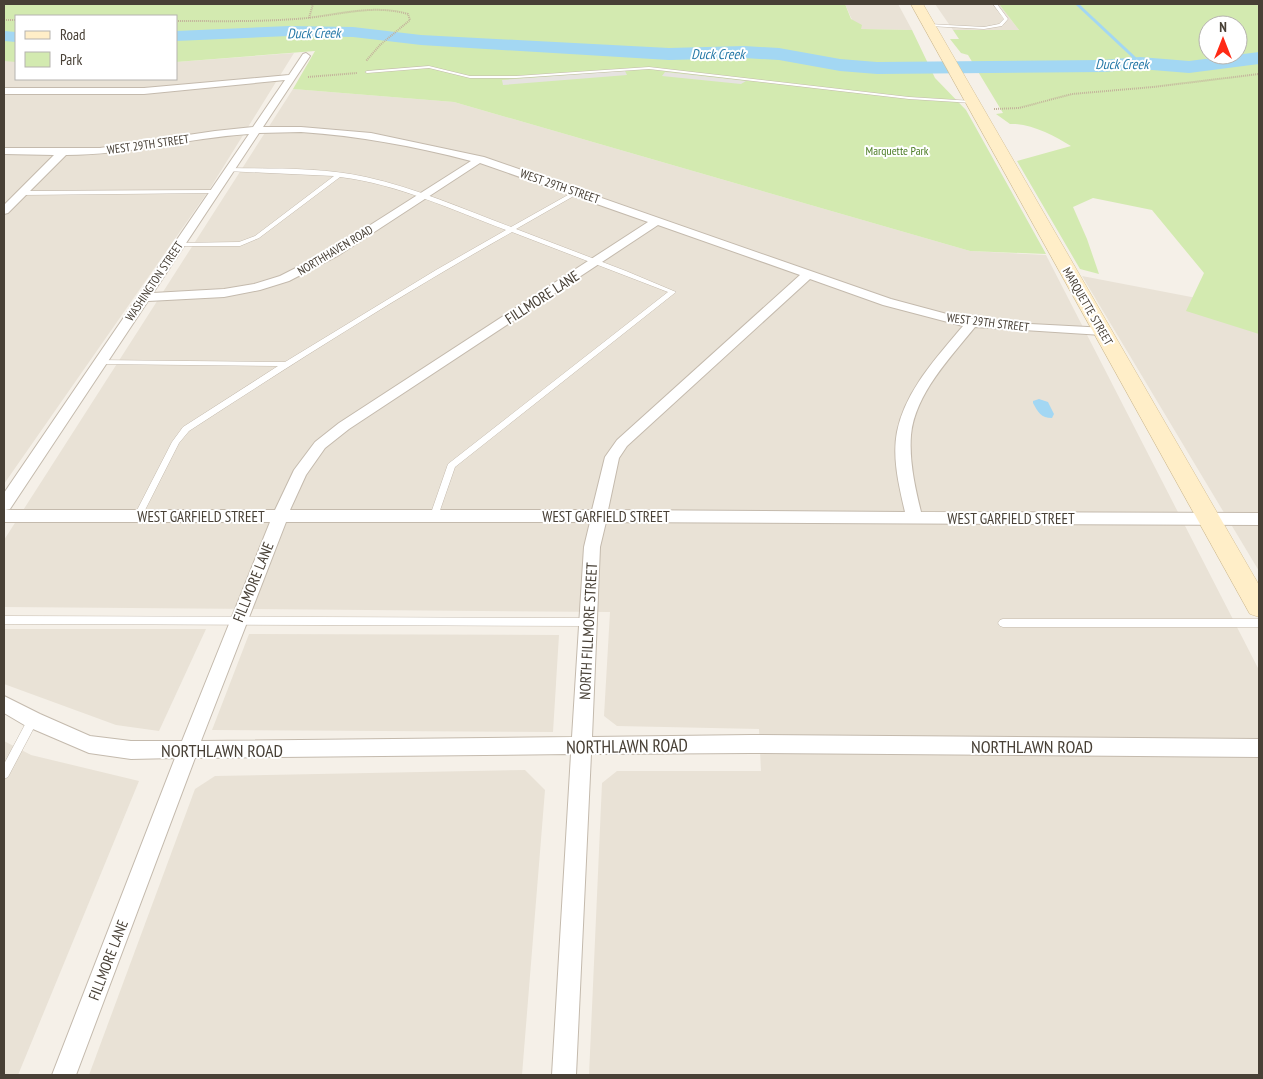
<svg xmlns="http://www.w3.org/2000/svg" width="1263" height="1079" viewBox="0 0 1263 1079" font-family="'PT Sans Narrow',sans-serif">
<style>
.residential{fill:#e9e2d6}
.green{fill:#d3eab0;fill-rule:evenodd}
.parking{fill:#e6e3e0}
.water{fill:#a3d7f3}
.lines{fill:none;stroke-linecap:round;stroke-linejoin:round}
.stream{stroke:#a3d7f3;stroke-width:3}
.river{fill:#a3d7f3;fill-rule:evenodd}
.service-casing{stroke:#c4baad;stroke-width:1}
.minor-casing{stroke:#c4baad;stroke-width:2}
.secondary-casing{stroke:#d6c297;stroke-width:1}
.path{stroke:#c3b29b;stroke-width:2;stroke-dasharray:1 1;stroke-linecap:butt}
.service{fill:#fff;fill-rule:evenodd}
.minor{fill:#fff;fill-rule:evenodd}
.secondary{fill:#ffeec8;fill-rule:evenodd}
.labels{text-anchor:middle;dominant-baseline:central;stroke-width:4;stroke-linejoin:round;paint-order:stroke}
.far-street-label{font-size:12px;fill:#484036;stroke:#fff}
.far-park-label{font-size:12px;fill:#4d7d27;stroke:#fff}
.far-water-label{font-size:14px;font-style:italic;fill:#287aa8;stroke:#fff}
.street-label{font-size:15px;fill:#484036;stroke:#fff}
.near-street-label{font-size:18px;fill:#484036;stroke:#fff}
</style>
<rect width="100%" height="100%" fill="#f5f0e8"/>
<g class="residential">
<polygon points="845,4 898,4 912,30 856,29"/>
<polygon points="935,4 999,4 1019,30 953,30"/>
<polygon points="294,53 209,190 4,484 4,56 16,57 16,79 176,79 176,62"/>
<polygon points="293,89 454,102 970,251 1046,255 1259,670 1259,1075 589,1075 602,783 617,771 761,771 759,729 617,726 604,716 610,612 4,607 4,540"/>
<polygon points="1082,276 1259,310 1259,571"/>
<polygon points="4,629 206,629 159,731 116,725 4,684"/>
<polygon points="249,634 559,635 553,732 212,730"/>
<polygon points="4,741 31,755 139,781 18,1075 4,1075"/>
<polygon points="525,770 545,790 522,1075 89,1075 195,789 215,776"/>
</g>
<g class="green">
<polygon points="4,4 845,4 851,19 862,25 861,29 912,30 935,78 966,110 1046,254 970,251 454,102 293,89 315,51 176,62 176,16 16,16 16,62 4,61"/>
<path d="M999,4h260v330l-73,-23 18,-38 -52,-63 -59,-12 -20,9 14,32 12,35 -19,-5 -63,-108 54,-15c-17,-10 -40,-23 -61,-22l-14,-10 7,-1 -35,-58 -7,-2 -11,-14h9l-6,-9h66zM1208,25h30v30h-30z"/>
</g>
<g class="parking">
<polygon points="625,71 627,75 503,85 502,80"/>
<polygon points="665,72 746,81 741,84 662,76"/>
</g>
<path class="water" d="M1039,399l9,3 6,12 -2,4c-11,0 -14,-6 -19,-15v-2z"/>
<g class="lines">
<polyline class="stream" points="1077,4 1140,63"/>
<g class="river">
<polygon points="289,26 353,27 421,35 669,48 744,46 779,48 840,59 877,62 1103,60 1140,57 1189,61 1259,52 1259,64 1189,73 1140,69 1103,72 877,74 840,71 779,60 744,58 669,60 421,45 353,37 289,36 176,41 176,31"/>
<polygon points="4,31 16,32 16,42 4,41"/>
</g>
<g class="service-casing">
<g id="service">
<polygon points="993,4 997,4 1008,19 1002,26 984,29 929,26 927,25 929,24 984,27 999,24 1004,19"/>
<polygon points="429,66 470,76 516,76 649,67 909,97 973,101 975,102 973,103 909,99 649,69 516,78 470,78 429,68 367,73 365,72 367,71"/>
<path d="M228,168c46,1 93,-1 138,9 50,11 97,32 145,50l64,-36h4v2l-63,36 110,42 50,21 -221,175 -17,49 -4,3 -3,-1 -1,-2 18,-52 220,-172 -156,-60c-110,62 -217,130 -323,199l-10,12 -37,73 -4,3 -4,-3 38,-74 11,-15 95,-61 -179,-2 -4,-2 1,-2 189,2 151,-92 70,-40c-54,-20 -108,-46 -166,-53l-81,61 -19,8h-64v-2l2,-1 61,-1 16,-6 79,-60 -108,-5 -1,-1z"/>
<polygon points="213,190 216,192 215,193 22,195 19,193 22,191"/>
<polygon points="4,616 588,618 591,619 593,622 591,625 588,626 4,624"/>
<polygon points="1003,619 1259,619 1259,627 1003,627 1000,626 998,623 1000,620"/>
<polygon points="33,716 37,717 38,720 8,777 4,779 4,764 29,717"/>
</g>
</g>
<g class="minor-casing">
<path id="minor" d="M306,53l4,3 -47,71h38l70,6 113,24 407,142 67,18 36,5 113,6 1,3 -1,3 -5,1 -127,-8c-25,31 -60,67 -64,108 -2,26 4,52 10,77l338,1v12l-653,-3 -6,25 -8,190 159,-2 508,4v18l-508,-4 -160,1 -15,321h-24l19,-321 -376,4 -119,317h-24l123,-317 -44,1 -42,-6 -63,-27 -22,-13v-17l36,18 50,22 41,5h51l88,-219h-266v-29l245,-359c-62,4 -121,21 -183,21l-58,58 -4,1v-9l50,-50 -50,-1v-6h96l115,-17 38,-4 32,-47 -141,14h-140v-6h140l145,-13 14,-21zM301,132c58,4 113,14 170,29l-140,89 -51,26 -26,8 -30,5 -71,4 106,-160zM480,163l168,59 -309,201 -24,19 -21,28 -19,40h-270l5,-1 138,-208 76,-4 36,-7 29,-9 50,-26zM658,225l142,50 -183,165 -12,17 -13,53h-302l16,-35 19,-27 24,-19zM810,279l73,26 80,21c-26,31 -58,65 -66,106 -5,26 2,54 8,80l-297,-2 11,-52 8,-12zM286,522h304l-6,25 -12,190 -371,4z"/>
</g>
<g class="secondary-casing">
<polygon id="secondary" points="911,4 923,4 1259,585 1259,617 1250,614"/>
</g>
<g class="path">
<polyline points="309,18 313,4"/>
<polyline points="4,20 16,20"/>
<path d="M176,21c39,0 79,1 119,-2 38,-2 75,-16 113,-5l2,6 -30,25 -14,16"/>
<polyline points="308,77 357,73"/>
<polyline points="994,109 1019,108 1072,94 1153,87 1259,74"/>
</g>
<use href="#service" class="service"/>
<use href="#minor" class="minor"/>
<use href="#secondary" class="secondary"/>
</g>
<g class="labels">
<g class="far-street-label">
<text transform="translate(148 144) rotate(-8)">WEST 29TH STREET</text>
<text transform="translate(560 186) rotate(19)">WEST 29TH STREET</text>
<text transform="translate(335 250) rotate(-31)">NORTHHAVEN ROAD</text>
<text transform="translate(154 281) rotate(-56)">WASHINGTON STREET</text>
<text transform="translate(1088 306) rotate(60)">MARQUETTE STREET</text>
<text transform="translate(988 322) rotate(7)">WEST 29TH STREET</text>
</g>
<g class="far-park-label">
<text x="897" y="150">Marquette Park</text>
</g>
<g class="far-water-label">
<text transform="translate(314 33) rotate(-1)">Duck Creek</text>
<text x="718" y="54">Duck Creek</text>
<text x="1122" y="64">Duck Creek</text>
</g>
<g class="street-label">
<text transform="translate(542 297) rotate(-33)">FILLMORE LANE</text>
<text x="201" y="516">WEST GARFIELD STREET</text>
<text x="606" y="516">WEST GARFIELD STREET</text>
<text x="1011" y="518">WEST GARFIELD STREET</text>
<text transform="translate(253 582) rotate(-68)">FILLMORE LANE</text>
<text transform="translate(588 631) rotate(-87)">NORTH FILLMORE STREET</text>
<text transform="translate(108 960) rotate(-69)">FILLMORE LANE</text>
</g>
<g class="near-street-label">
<text transform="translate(627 746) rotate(-1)">NORTHLAWN ROAD</text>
<text x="1032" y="746">NORTHLAWN ROAD</text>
<text x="222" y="750">NORTHLAWN ROAD</text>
</g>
</g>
<rect width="1263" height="1079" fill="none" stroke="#484036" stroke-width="10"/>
<rect x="15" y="15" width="162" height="65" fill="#ffffff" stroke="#b6b3af"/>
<rect x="25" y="31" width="25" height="8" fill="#ffeec8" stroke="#b6b3af"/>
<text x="60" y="40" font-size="15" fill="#484036">Road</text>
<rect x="25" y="52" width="25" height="15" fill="#d3eab0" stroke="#b6b3af"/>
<text x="60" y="65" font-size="15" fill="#484036">Park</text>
<g transform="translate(1223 40)"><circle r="24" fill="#ffffff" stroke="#b6b3af"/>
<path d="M0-4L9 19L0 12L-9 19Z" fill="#ff2a15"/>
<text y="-8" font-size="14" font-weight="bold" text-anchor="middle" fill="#484036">N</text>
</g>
</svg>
